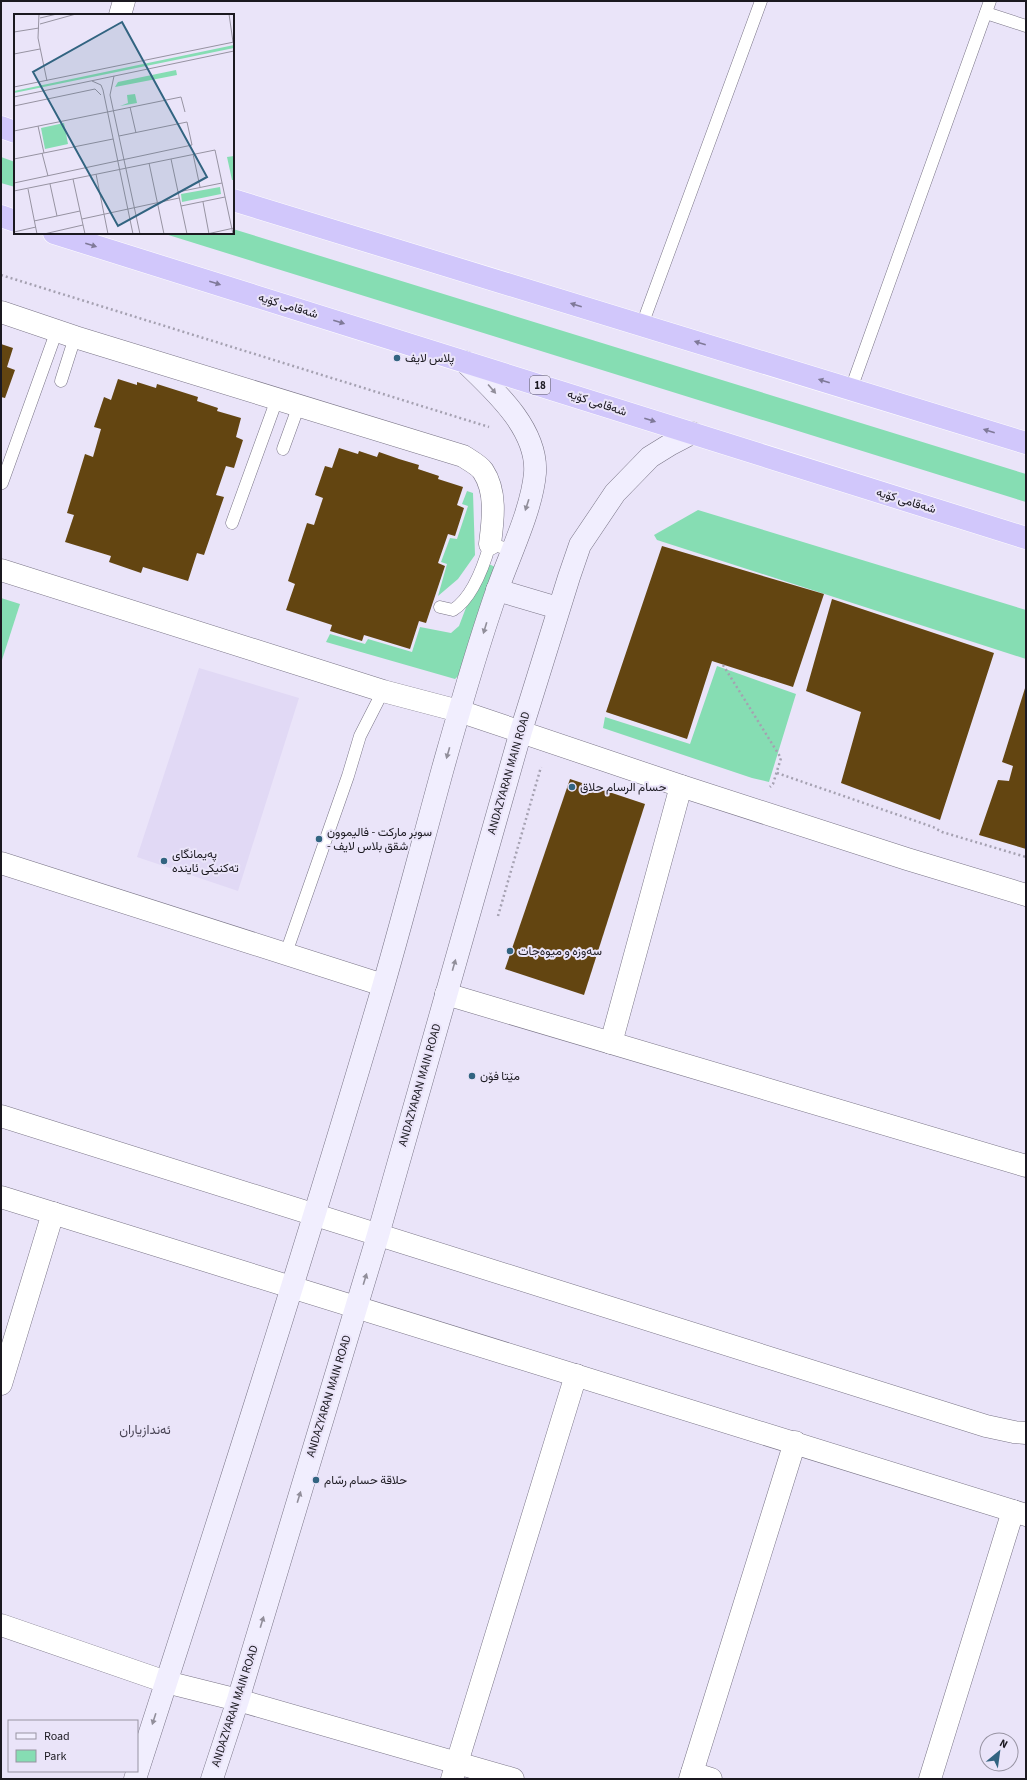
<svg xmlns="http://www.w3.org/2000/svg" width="1027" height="1780" viewBox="0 0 1027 1780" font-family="'Source Sans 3',Vazirmatn,sans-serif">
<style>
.built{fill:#e1d9f5}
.green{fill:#86ddb3}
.building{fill:#634511}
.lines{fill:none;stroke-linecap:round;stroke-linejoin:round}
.lane-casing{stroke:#797486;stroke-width:13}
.street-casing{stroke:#797486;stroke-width:23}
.secondary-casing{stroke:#797486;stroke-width:23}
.highway-casing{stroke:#fff;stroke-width:23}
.path{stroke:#a5a1b1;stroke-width:2.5;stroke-dasharray:2 3;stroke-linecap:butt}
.lane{stroke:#fff;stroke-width:12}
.street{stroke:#fff;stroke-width:22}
.secondary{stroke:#f1eefe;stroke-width:22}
.highway{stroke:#d1c7fb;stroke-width:22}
.oneway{fill:#7f7998}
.oneway2{fill:#918e9a}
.poi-dot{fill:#326481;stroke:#eae4f9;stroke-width:1.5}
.labels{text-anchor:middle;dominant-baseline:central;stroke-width:4;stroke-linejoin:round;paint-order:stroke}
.shield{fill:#eae4f9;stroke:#595661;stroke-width:1}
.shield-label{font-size:11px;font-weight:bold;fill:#1b1920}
.street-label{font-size:12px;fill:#1b1920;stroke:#eae4f9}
.poi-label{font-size:12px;fill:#1b1920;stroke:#eae4f9;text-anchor:start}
.neighbourhood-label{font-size:13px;fill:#494455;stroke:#eae4f9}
.inset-road{fill:none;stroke:#9793a2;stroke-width:1}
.view{fill:#326481;fill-opacity:0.15;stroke:#326481;stroke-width:2}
.inset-edge{fill:none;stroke:#1b1920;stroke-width:2}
</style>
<rect width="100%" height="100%" fill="#eae4f9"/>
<polygon class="built" points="199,668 299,698 238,891 137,857"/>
<g class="green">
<polygon points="1,157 15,162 15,187 1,183"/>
<polygon points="233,229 1026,474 1026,502 162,233 233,233"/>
<polygon points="467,491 473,493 475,555 458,579 438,596 447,564 441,562 450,538 457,539 468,506 462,504"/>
<polygon points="698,510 1026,610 1026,659 657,540 654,535"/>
<polygon points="489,564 495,567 462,672 455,679 326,642 330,634 365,644 368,639 412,652 420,627 451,633 459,626 472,592"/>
<polygon points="1,598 20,604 1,663"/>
<polygon points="717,666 796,694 769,782 752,778 603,728 605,717 690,744"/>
</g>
<g class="building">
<polygon points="1,344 13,348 7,367 15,370 5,398 1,397"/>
<polygon points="118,379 137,385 137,382 156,388 157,384 198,397 197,401 218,408 217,411 241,418 236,437 243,440 234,468 226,466 216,495 224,497 204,555 197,553 188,581 143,567 141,573 109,562 111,556 65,542 74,515 67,513 85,454 93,457 101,429 94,427 104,397 111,400"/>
<polygon points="339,448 358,454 359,451 377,457 379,452 399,459 419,465 418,469 439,476 438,479 463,487 457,505 464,508 455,536 448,534 438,563 445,566 426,623 419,621 410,649 364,635 362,641 330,631 332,625 286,610 295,584 288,581 307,523 314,525 323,498 315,495 325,466 332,468"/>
<polygon points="662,546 824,594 793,687 712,661 687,739 606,712"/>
<polygon points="832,599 994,653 940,820 841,783 861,712 806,691"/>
<polygon points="1026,685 1026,849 979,835 998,780 1009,781 1013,766 1002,762"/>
<polygon points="570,779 645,804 584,995 505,969"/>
</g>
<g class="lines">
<g class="lane-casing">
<g id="lane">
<polyline points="986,13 1026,26"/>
<polyline points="642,325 761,1"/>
<polyline points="61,381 75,337"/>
<polyline points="851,389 990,1"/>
<polyline points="283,449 299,405"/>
<polyline points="2,483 57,330"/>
<polyline points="232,523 277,399"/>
<path d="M440,607l13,3c19,-12 31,-45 37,-66l22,6"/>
<polyline points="286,953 348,776 360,736 383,691"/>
</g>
</g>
<g class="street-casing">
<g id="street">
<polyline points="120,15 124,1"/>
<path d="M1,312l74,25 388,119c6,4 16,9 20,15 14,21 10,49 7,73"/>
<polyline points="1,570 383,691 459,711 681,786 907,859 1026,895"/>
<polyline points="1,863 383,985"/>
<polyline points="446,994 1026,1166"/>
<polyline points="611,1043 681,786"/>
<polyline points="1,1116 986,1426 1014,1432 1026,1433"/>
<polyline points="1,1197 1026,1515"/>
<polyline points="1,1384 53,1213"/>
<polyline points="1,1625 166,1682 238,1700 513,1779"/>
<polyline points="692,1773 711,1779"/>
<polyline points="452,1779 576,1375"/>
<polyline points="690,1779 795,1442"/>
<polyline points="930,1779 1013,1511"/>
</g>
</g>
<g class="secondary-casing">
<g id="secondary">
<polyline points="497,590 558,608"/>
<path d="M135,1779c85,-263 170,-527 248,-792 21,-73 40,-146 60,-219 17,-60 34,-121 55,-180 12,-34 34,-79 37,-115 3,-44 -41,-83 -70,-111"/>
<polyline points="212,1779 238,1700 378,1235 521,731 569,577 580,545 615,493 650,457 671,444 692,433"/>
</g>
</g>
<g class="highway-casing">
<g id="highway">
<polyline points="1,127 15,132"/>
<polyline points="233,200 1026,443"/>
<polyline points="1,216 15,221"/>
<polyline points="54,233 1026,538"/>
</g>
</g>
<g class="path">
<polyline points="1,275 489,427"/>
<polyline points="723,665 781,758 773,784 770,787"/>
<polyline points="777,773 933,827 942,832 1026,857"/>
<polyline points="498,916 541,767"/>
</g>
<use href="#lane" class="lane"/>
<use href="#street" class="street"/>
<use href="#secondary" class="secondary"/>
<use href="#highway" class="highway"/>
</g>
<defs><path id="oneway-solid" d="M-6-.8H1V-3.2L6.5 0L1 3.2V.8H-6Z"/></defs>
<g class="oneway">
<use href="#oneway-solid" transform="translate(91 245) rotate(17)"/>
<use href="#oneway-solid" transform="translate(215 283) rotate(17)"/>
<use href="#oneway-solid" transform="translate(576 305) rotate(-163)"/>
<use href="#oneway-solid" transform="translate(339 322) rotate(17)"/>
<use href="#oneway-solid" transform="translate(700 343) rotate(-163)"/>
<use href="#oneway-solid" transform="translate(824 381) rotate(-163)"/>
<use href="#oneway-solid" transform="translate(650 420) rotate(18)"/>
<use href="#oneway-solid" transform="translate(989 431) rotate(-163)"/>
</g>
<g class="oneway2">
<use href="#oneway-solid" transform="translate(492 389) rotate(49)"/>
<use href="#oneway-solid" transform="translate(527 505) rotate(108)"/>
<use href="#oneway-solid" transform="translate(485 628) rotate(107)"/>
<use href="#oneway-solid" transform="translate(448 753) rotate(106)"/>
<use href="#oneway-solid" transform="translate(454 965) rotate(-74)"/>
<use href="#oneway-solid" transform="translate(365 1279) rotate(-73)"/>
<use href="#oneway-solid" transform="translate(299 1497) rotate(-73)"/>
<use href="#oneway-solid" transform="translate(262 1622) rotate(-73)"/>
<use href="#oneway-solid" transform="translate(154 1719) rotate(108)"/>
</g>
<g class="poi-dot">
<circle cx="397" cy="358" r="4"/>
<circle cx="572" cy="787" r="4"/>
<circle cx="319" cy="839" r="4"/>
<circle cx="164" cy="861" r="4"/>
<circle cx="510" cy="951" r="4"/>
<circle cx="472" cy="1076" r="4"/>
<circle cx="316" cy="1480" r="4"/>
</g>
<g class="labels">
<rect class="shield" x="530" y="376" width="20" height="18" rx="3"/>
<g class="shield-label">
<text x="540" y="385">18</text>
</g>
<g class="street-label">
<text transform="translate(288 306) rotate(17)">شەقامی کۆیە</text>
<text transform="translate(597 403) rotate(18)">شەقامی کۆیە</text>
<text transform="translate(906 501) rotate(17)">شەقامی کۆیە</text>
<text transform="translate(509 773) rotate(-74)">ANDAZYARAN MAIN ROAD</text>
<text transform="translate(420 1085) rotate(-74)">ANDAZYARAN MAIN ROAD</text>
<text transform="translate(329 1396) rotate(-73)">ANDAZYARAN MAIN ROAD</text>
<text transform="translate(235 1706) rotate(-72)">ANDAZYARAN MAIN ROAD</text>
</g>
<g class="poi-label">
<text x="405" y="358">پلاس لایف</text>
<text x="580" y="787">حسام الرسام حلاق</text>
<text x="327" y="832">سوبر ماركت - فاليموون<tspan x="327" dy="14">- شقق بلاس لايف</tspan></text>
<text x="172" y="854">پەیمانگای<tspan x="172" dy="14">تەکنیکی ئایندە</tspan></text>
<text x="518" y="951">سەوزە و میوەجات</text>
<text x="480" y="1076">مێتا فۆن</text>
<text x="324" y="1480">حلاقة حسام رسّام</text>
</g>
<g class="neighbourhood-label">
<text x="145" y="1430">ئەندازیاران</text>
</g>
</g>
<g transform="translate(14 14)">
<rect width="220" height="220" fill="#eae4f9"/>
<path d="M220,31v3l-220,45v-2zM162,56l1,5 -62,12 3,-5zM121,80l2,9 -17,3 8,-3 -1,-8zM50,109l4,21 -23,5 -4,-21zM220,142v24h-2l-5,-23zM206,173l1,7 -39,8 -1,-8z" fill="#86ddb3"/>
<path class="inset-road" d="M25,0l-1,24 9,43M215,0l4,28M26,4l17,-4M26,10l36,-10M0,18l25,-4M0,40l26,-5M100,62l-4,19 30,139M78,67l9,4 2,5 30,144M0,73l220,-45M0,83l220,-46M0,92l81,-17 6,6M116,93l6,26M24,112l6,27M0,117l167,-34 4,15M28,139l6,23M179,140l7,33M0,145l99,-20M157,145l16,75M135,149l15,71M82,160l12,60M59,165l12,55M0,169l178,-38 -5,-23 -68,14M36,170l7,32M14,175l9,45M0,177l201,-41 18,84M164,178l44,-9M189,188l6,32M167,192l44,-9M68,205l97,-21M20,207l46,-10M0,218l22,-5M30,220l39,-9M193,220l27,-6"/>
<path class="view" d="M108,8l85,155 -89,49 -85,-154z"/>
<rect width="220" height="220" class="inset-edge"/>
</g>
<rect width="1027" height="1780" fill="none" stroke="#1b1920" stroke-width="4"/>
<rect x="8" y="1720" width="130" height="52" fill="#eae4f9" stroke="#9793a2"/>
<rect x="16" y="1733" width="20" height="6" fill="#f1eefe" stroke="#9793a2"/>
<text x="44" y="1740" font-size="12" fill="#1b1920">Road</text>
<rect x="16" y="1750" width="20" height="12" fill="#86ddb3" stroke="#9793a2"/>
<text x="44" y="1760" font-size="12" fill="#1b1920">Park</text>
<g transform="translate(999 1752) rotate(29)"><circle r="19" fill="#eae4f9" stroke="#9793a2"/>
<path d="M0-3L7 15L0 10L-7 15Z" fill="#326481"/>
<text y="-6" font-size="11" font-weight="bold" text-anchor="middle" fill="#1b1920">N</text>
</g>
</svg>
